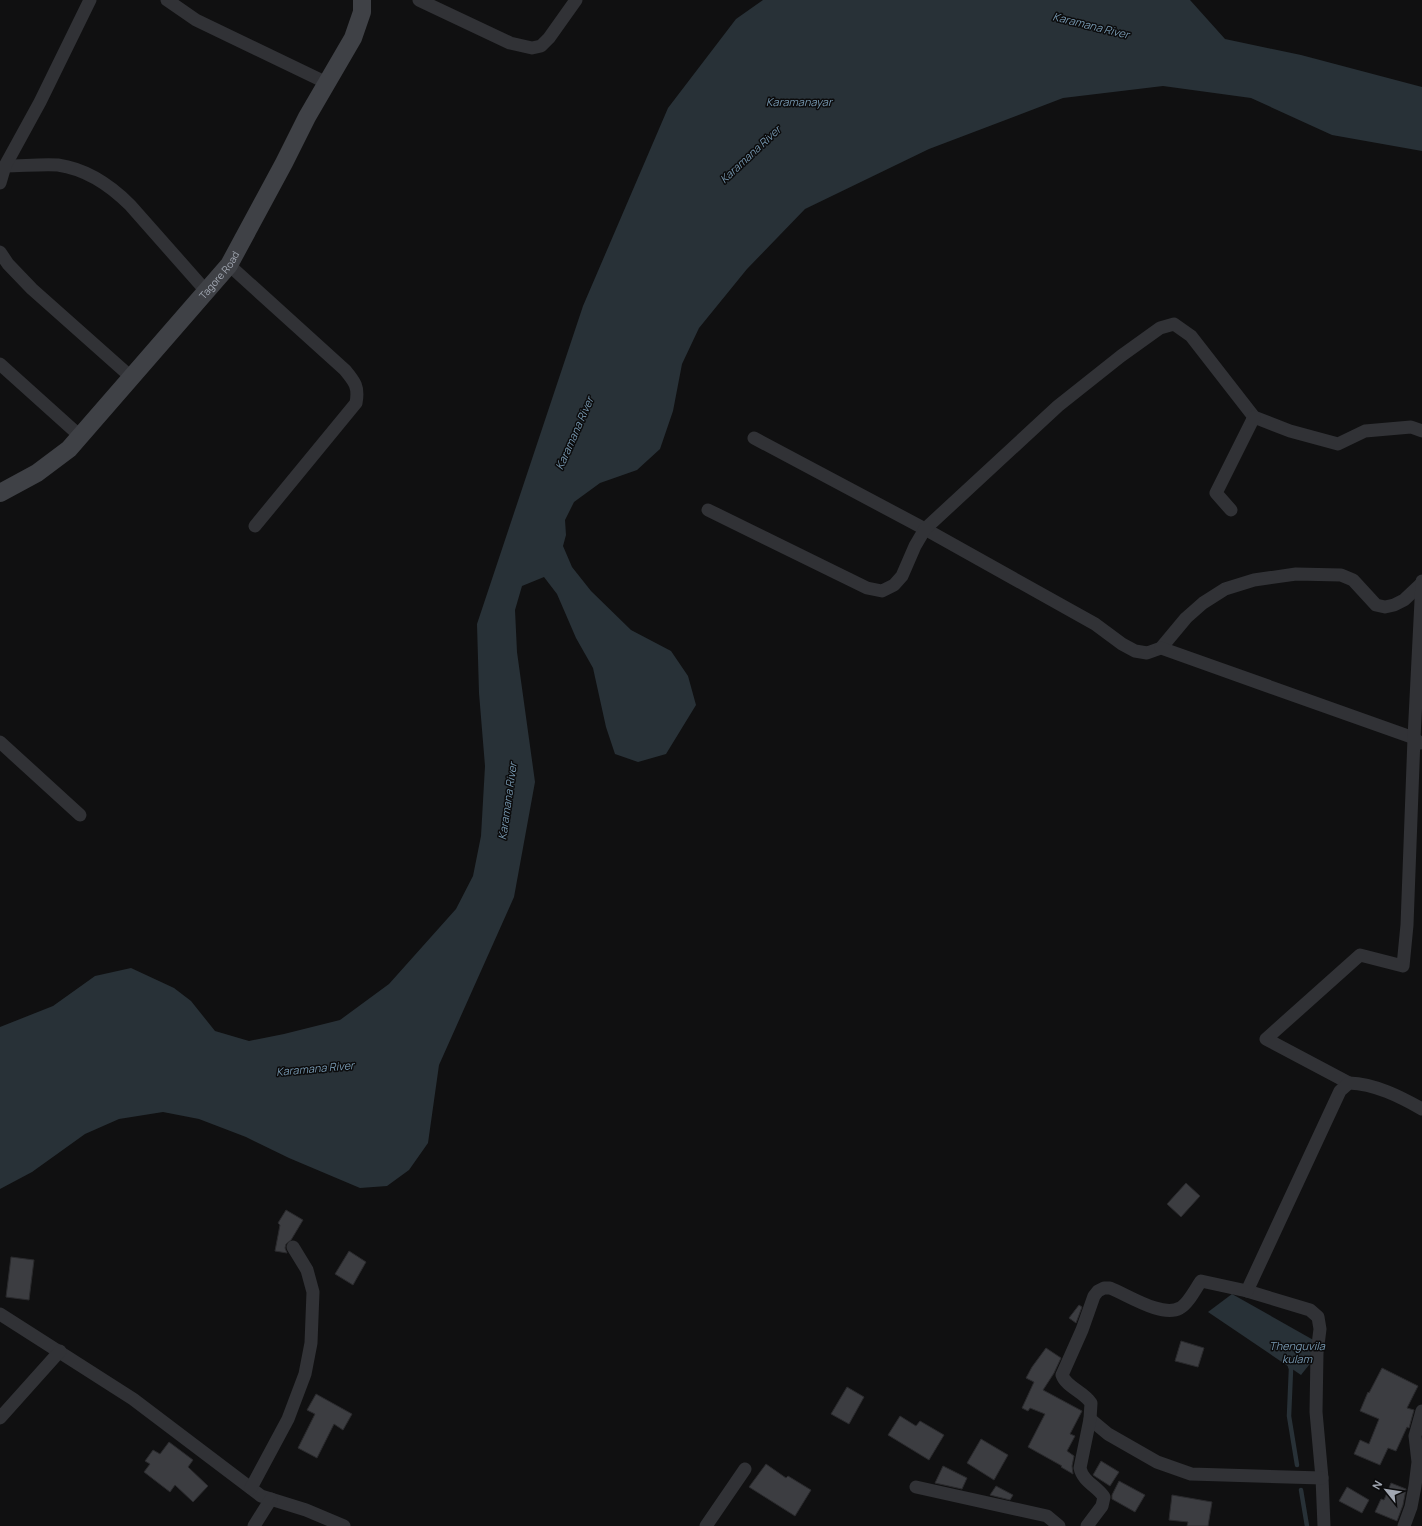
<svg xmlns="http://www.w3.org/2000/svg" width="1422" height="1526" viewBox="0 0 1422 1526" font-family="Manrope,sans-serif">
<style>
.water{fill:#283137}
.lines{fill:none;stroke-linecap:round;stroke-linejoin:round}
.stream{stroke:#283137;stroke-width:4.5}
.building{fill:#3c3d41;stroke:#2a2a2d}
.street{stroke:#313236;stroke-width:13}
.secondary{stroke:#3f4146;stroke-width:18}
.labels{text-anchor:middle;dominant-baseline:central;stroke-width:3;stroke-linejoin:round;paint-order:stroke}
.street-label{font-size:10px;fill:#a1a7b2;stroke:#0b0b0c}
.water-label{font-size:11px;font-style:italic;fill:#7697af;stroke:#0b0b0c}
</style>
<rect width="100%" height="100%" fill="#101011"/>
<g class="water">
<polygon points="763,0 1190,0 1225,39 1301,55 1422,87 1422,151 1332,135 1251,98 1163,86 1063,98 929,149 805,209 747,269 699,328 682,364 673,411 660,449 637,470 600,483 574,502 565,520 566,535 563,546 572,567 591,591 631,630 671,651 688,676 696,705 666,754 638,762 615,754 606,727 593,668 576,638 557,594 544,577 522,586 515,610 517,652 535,782 514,897 439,1065 428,1143 409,1170 387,1186 360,1188 289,1158 246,1137 199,1119 163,1112 119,1119 85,1134 32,1172 0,1189 0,1027 53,1006 95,976 131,968 174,988 191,1001 215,1031 249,1041 284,1034 340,1020 389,984 456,909 473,876 481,836 485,766 479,693 477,624 583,306 668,108 736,19"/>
<polygon points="1232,1294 1324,1346 1301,1375 1208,1312"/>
</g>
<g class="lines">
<g class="stream">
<polyline points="1289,1363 1291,1369 1289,1416 1297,1465"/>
<polyline points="1301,1490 1307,1526"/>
</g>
</g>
<g class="building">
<polygon points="1186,1183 1200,1196 1181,1217 1167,1204"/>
<polygon points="286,1210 303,1220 291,1240 286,1244 285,1248 287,1253 275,1251 280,1225 278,1223"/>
<polygon points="349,1251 366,1262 353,1285 335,1274"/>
<polygon points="11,1257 34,1260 29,1300 6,1297"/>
<polygon points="1079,1305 1082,1307 1076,1323 1069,1318"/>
<polygon points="1181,1341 1204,1348 1198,1367 1175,1361"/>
<polygon points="1046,1348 1061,1358 1054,1373 1043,1390 1082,1411 1070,1434 1075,1436 1067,1451 1074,1456 1072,1466 1073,1474 1061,1467 1062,1466 1028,1447 1045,1414 1030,1408 1028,1411 1022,1408 1034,1382 1026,1378 1032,1367"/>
<polygon points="1382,1368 1418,1386 1407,1408 1414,1410 1409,1428 1407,1427 1396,1451 1388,1448 1380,1465 1354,1454 1360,1440 1369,1444 1379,1419 1360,1411 1368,1392 1369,1393"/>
<polygon points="847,1387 864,1397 849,1424 831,1414"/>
<polygon points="316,1394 352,1414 343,1430 334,1424 317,1458 298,1448 315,1414 307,1410"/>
<polygon points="900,1416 916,1426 920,1421 944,1435 929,1460 888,1435"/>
<polygon points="981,1439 1008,1455 994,1480 967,1463"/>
<polygon points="169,1442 193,1460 188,1467 208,1486 193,1502 175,1485 170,1492 144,1472 150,1464 145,1461 153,1450 160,1454"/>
<polygon points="1101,1461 1119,1472 1110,1486 1093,1475"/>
<polygon points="766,1464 786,1478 788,1476 811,1490 795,1516 749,1487"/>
<polygon points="943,1466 967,1478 962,1489 935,1483"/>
<polygon points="1119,1481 1145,1495 1135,1512 1112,1499 1112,1495"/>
<polygon points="1391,1483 1406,1489 1403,1505 1397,1521 1375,1512 1381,1499 1384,1500"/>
<polygon points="996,1486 1013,1495 1010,1500 990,1495"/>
<polygon points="1347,1487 1369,1500 1362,1513 1339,1501"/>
<polygon points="1172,1495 1212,1502 1208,1526 1187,1526 1188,1522 1169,1520"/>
</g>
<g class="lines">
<g class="street">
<polyline points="167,0 196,20 327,83"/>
<polyline points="419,0 510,43 532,48 541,46 549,38 576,0"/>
<path d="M5,166c17,0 36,-2 53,-1 28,4 52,20 72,40l76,86"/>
<polyline points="0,183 5,166 40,102 90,0"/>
<polyline points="0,252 8,264 32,289 131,377"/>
<path d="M229,265l116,105c10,12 14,17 11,33l-101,123"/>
<polyline points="0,364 80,436"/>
<polyline points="754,438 925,529 1095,624 1122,644 1135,651 1147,653 1161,648 1186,618 1203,603 1225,589 1254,580 1296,574 1341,575 1353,580 1376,605 1385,607 1394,605 1404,600 1421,584"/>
<polyline points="708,510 867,588 882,591 894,585 902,576 915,546 925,529 1058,406 1121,356 1160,328 1174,324 1191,336 1254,417 1290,431 1338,444 1365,431 1411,427 1422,431"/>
<polyline points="1231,510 1216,493 1254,417"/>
<polyline points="1161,648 1414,738 1420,743"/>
<polyline points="0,742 80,815"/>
<polyline points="1349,1083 1266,1039 1360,955 1403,966 1407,925 1414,738 1422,581"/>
<polyline points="1247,1291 1310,1310 1318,1317 1320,1329 1317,1353 1316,1412 1322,1478 1324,1526"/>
<polyline points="0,1314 133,1399 261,1496 306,1510 344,1526"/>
<polyline points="0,1418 60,1351"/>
<polyline points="1090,1419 1108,1434 1157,1462 1191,1474 1322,1478"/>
<polyline points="916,1487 1047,1516 1059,1526"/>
<polyline points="251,1488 288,1419 305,1374 311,1343 313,1292 307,1270 293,1247"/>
<polyline points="254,1526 271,1499"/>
<polyline points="706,1526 745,1469"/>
<path d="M1087,1526l15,-20 2,-9c-7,-11 -21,-15 -24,-29l10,-49 1,-16c-8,-12 -25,-16 -29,-28l20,-45 12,-34 4,-5 6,-3h6c18,7 52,30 70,20 8,-4 16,-20 21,-27l46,10 93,-200 9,-8c26,1 50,13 73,26"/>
<polyline points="1404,1526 1411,1507 1415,1486 1418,1462 1415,1436 1422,1411"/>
</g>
<path class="secondary" id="s1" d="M0,493l37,-20 32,-24 160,-184 55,-102 23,-46 46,-79 9,-26v-12"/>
</g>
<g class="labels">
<g class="street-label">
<text stroke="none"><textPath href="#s1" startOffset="312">Tagore Road</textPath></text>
</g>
<g class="water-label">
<text transform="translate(1091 25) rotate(14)">Karamana River</text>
<text x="799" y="101">Karamanayar</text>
<text transform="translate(750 154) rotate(-43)">Karamana River</text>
<text transform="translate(574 433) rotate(-66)">Karamana River</text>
<text transform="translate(507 801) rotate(-82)">Karamana River</text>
<text transform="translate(315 1068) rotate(-5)">Karamana River</text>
<text x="1297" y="1345">Thenguvila<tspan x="1297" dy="13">kulam</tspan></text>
</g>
</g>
<g transform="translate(1386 1490) rotate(300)" stroke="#0b0b0c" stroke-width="3" paint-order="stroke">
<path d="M0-3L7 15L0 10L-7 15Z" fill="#a1a7b2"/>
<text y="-6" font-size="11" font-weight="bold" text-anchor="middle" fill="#a1a7b2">N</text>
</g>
</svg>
